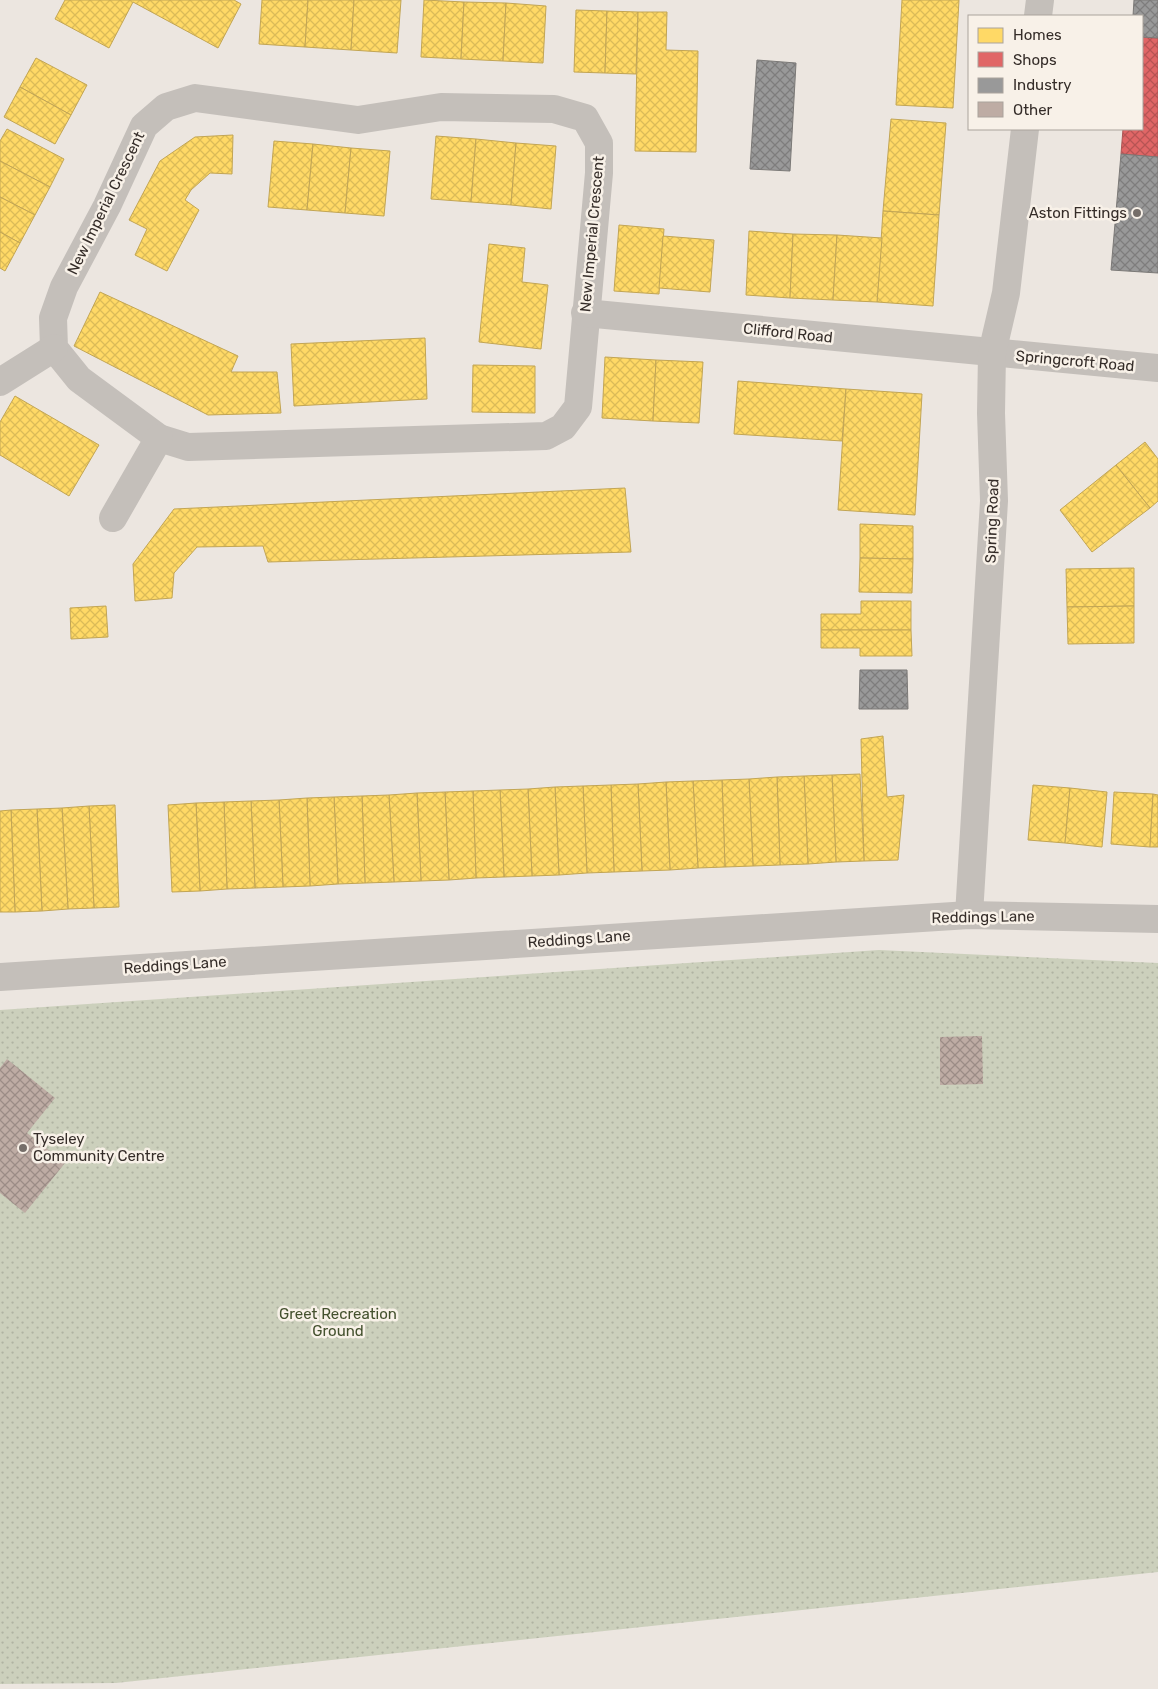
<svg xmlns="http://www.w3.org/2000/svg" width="1158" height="1689" viewBox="0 0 1158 1689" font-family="Rubik,sans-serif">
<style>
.grass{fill:url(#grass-dots)}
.homes{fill:url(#homes-cross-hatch);stroke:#c2a554}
.shops{fill:url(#shops-cross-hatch);stroke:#ad5554}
.industry{fill:url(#industry-cross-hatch);stroke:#7b7977}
.building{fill:url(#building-cross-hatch)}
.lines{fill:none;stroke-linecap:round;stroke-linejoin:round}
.minor{stroke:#c4bfba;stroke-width:28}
.poi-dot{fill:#756e69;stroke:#f8f1e8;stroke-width:2}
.labels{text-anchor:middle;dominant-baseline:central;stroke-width:5;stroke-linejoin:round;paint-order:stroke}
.street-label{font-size:15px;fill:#352d29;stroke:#f8f1e8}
.poi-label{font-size:15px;fill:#352d29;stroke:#f8f1e8;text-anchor:end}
.park-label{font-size:15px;fill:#44512e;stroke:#f8f1e8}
</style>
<defs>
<pattern id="grass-dots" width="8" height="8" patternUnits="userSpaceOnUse" patternTransform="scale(1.25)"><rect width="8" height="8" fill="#ccd0bc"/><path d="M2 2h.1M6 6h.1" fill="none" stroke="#b0b3a2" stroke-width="1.8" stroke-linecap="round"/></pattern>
<pattern id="homes-cross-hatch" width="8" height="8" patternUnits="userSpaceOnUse" patternTransform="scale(1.25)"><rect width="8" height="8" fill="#ffd966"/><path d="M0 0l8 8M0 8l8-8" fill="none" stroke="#dbbb58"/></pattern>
<pattern id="shops-cross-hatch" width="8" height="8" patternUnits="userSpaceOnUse" patternTransform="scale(1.25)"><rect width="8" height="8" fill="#e06666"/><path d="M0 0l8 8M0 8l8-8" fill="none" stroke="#b65454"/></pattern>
<pattern id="industry-cross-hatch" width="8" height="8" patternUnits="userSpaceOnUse" patternTransform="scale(1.25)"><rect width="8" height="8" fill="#999"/><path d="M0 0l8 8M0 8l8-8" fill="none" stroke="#7e7d7d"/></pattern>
<pattern id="building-cross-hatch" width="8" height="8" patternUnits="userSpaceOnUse" patternTransform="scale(1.25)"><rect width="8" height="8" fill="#beaca4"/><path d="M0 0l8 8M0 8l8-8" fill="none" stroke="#9b8c86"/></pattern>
</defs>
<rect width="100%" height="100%" fill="#ece6e0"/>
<polygon class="grass" points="879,950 1158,963 1158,1572 116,1683 0,1684 0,1010"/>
<g class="homes">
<polygon points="65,0 234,0 241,4 218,48 133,2 109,48 55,19"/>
<polygon points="262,0 308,0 305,47 259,44"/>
<polygon points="308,0 354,0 351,50 305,47"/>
<polygon points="354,0 401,0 397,53 351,50"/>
<polygon points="424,0 464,2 461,59 421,57"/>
<polygon points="902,0 959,0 953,108 896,105"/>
<polygon points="464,2 506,3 503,61 461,59"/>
<polygon points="506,3 546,6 543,63 503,61"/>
<polygon points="576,10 607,11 605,73 574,72"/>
<polygon points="607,11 638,12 636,74 605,73"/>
<polygon points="638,12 667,12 666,50 698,51 696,152 635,151"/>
<polygon points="36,58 87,85 71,115 20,87"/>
<polygon points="20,87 71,115 55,144 4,117"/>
<polygon points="891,119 946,123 939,215 883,211"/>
<polygon points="7,129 64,159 50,187 0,161 0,141"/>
<polygon points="233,135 232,174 210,173 191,190 185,200 199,210 167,271 135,255 147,229 129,220 160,161 195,137"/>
<polygon points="436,136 476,139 471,202 431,199"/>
<polygon points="476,139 516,143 511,205 471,202"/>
<polygon points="274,141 313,144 307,210 268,207"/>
<polygon points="516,143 556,146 551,209 511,205"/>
<polygon points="313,144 351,148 345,213 307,210"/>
<polygon points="351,148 390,151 384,216 345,213"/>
<polygon points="0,161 50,187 35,215 0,197"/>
<polygon points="0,197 35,215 20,243 0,232"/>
<polygon points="883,211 939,215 933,306 877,302"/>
<polygon points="619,225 664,229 659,294 614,291"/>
<polygon points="749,231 793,234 790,298 746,295"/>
<polygon points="0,232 20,243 5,271 0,268"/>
<polygon points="793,234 837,235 833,300 790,298"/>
<polygon points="837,235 882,238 877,302 833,300"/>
<polygon points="663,236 714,240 710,292 659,288"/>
<polygon points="489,244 525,248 522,282 548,285 541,349 479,342"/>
<polygon points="100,292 238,356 231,372 277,372 281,413 208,415 74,346"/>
<polygon points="425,338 427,399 294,406 291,344"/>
<polygon points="605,357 656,360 653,421 602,418"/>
<polygon points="656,360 703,362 699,423 653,421"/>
<polygon points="473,365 535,366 535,413 472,412"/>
<polygon points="738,381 846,389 842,441 734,434"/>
<polygon points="846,389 922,394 915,515 838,510"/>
<polygon points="15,396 99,445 69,496 0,455 0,422"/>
<polygon points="1145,442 1158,459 1158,501 1150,508 1116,465"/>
<polygon points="1116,465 1150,508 1092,552 1060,510"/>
<polygon points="625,488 631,552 268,562 263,546 197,547 174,573 172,598 135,601 133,564 174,509"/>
<polygon points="860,524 913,526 913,559 860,558"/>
<polygon points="860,558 913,559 912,593 859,592"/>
<polygon points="1134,568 1134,606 1067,607 1066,569"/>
<polygon points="861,601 911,601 911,630 821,630 821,614 861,614"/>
<polygon points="106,606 108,637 71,639 70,608"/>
<polygon points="1134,606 1134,643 1068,644 1067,607"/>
<polygon points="821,630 911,630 912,656 860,656 860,648 821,648"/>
<polygon points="883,736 887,797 904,795 898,860 864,861 861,739"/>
<polygon points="860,774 864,861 836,862 832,775"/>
<polygon points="832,775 836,862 808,864 804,776"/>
<polygon points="804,776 808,864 780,865 777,777"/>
<polygon points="777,777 780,865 753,866 749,779"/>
<polygon points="749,779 753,866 725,867 722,780"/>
<polygon points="722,780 725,867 698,868 693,781"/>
<polygon points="693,781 698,868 670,870 666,782"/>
<polygon points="666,782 670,870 642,871 638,784"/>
<polygon points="638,784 642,871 614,872 611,785"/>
<polygon points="611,785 614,872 587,873 583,786"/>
<polygon points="1033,785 1070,788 1065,843 1028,840"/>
<polygon points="583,786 587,873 559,875 555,787"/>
<polygon points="555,787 559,875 532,876 528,789"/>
<polygon points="1070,788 1107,792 1102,847 1065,843"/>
<polygon points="528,789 532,876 504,877 500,790"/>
<polygon points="500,790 504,877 476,878 473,791"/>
<polygon points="473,791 476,878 449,880 445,792"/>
<polygon points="445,792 449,880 421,881 417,793"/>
<polygon points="1114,792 1153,794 1150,847 1111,844"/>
<polygon points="417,793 421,881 394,882 389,795"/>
<polygon points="1153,794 1158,795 1158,847 1150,847"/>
<polygon points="389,795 394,882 365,883 362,796"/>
<polygon points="362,796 365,883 338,884 334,797"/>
<polygon points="334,797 338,884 310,886 307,798"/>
<polygon points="307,798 310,886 283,887 279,800"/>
<polygon points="279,800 283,887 255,888 251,801"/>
<polygon points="251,801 255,888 227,889 224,802"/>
<polygon points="224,802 227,889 200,891 196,803"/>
<polygon points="196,803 200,891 172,892 168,805"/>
<polygon points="115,805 119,907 94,908 89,806"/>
<polygon points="89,806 94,908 68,909 62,808"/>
<polygon points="62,808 68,909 42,911 37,809"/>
<polygon points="37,809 42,911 15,912 11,810"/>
<polygon points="11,810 15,912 0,912 0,811"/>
</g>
<polygon class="shops" points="1142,37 1158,38 1158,157 1121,154 1123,129 1142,129"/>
<g class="industry">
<polygon points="1134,0 1158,0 1158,38 1142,37 1142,16 1133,16"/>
<polygon points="757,60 796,63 790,171 750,169"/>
<polygon points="1121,154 1158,157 1158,273 1111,270"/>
<polygon points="860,670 907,670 908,709 859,709"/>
</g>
<g class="building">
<polygon points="982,1036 983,1084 940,1085 940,1037"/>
<polygon points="7,1059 55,1098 27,1133 65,1163 25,1213 0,1193 0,1068"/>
</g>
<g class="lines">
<g class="minor">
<polyline points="1038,16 1040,0"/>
<polygon points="195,98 358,120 441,107 554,109 585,118 599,143 599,173 578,407 563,427 546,436 188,447 159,438 79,379 54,348 53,318 64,287 107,206 144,126 166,107"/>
<polyline points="585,313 1158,368"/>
<polyline points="0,382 54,348"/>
<polyline points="113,518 159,438"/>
<polyline points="969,915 994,501 991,413 992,353 1006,293 1025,129"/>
<polyline points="0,977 969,915 1158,919"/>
</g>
</g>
<g class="poi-dot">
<circle cx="1137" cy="213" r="5"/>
<circle cx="23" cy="1148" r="5"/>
</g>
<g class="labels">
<g class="street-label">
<text transform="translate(106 203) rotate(-64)">New Imperial Crescent</text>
<text transform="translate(592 234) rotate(-85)">New Imperial Crescent</text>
<text transform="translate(788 333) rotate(6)">Clifford Road</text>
<text transform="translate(1075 361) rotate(5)">Springcroft Road</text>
<text transform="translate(992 521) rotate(-88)">Spring Road</text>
<text transform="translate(983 917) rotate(-1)">Reddings Lane</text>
<text transform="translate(579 939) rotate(-4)">Reddings Lane</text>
<text transform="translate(175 965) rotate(-4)">Reddings Lane</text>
</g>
<g class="poi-label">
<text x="1127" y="213">Aston Fittings</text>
<text x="33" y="1139" text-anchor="start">Tyseley<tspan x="33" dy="17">Community Centre</tspan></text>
</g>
<g class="park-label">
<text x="338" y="1314">Greet Recreation<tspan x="338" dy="17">Ground</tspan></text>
</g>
</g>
<rect x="968" y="15" width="175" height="115" fill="#f8f1e8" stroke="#aaa39c"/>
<rect x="978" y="28" width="25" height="15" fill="#ffd966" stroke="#aaa39c"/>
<text x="1013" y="40" font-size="15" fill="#352d29">Homes</text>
<rect x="978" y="52" width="25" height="15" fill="#e06666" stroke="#aaa39c"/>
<text x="1013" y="65" font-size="15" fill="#352d29">Shops</text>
<rect x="978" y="78" width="25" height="15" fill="#999999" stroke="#aaa39c"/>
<text x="1013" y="90" font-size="15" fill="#352d29">Industry</text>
<rect x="978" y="102" width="25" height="15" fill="#beaca4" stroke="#aaa39c"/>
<text x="1013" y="115" font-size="15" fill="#352d29">Other</text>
</svg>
